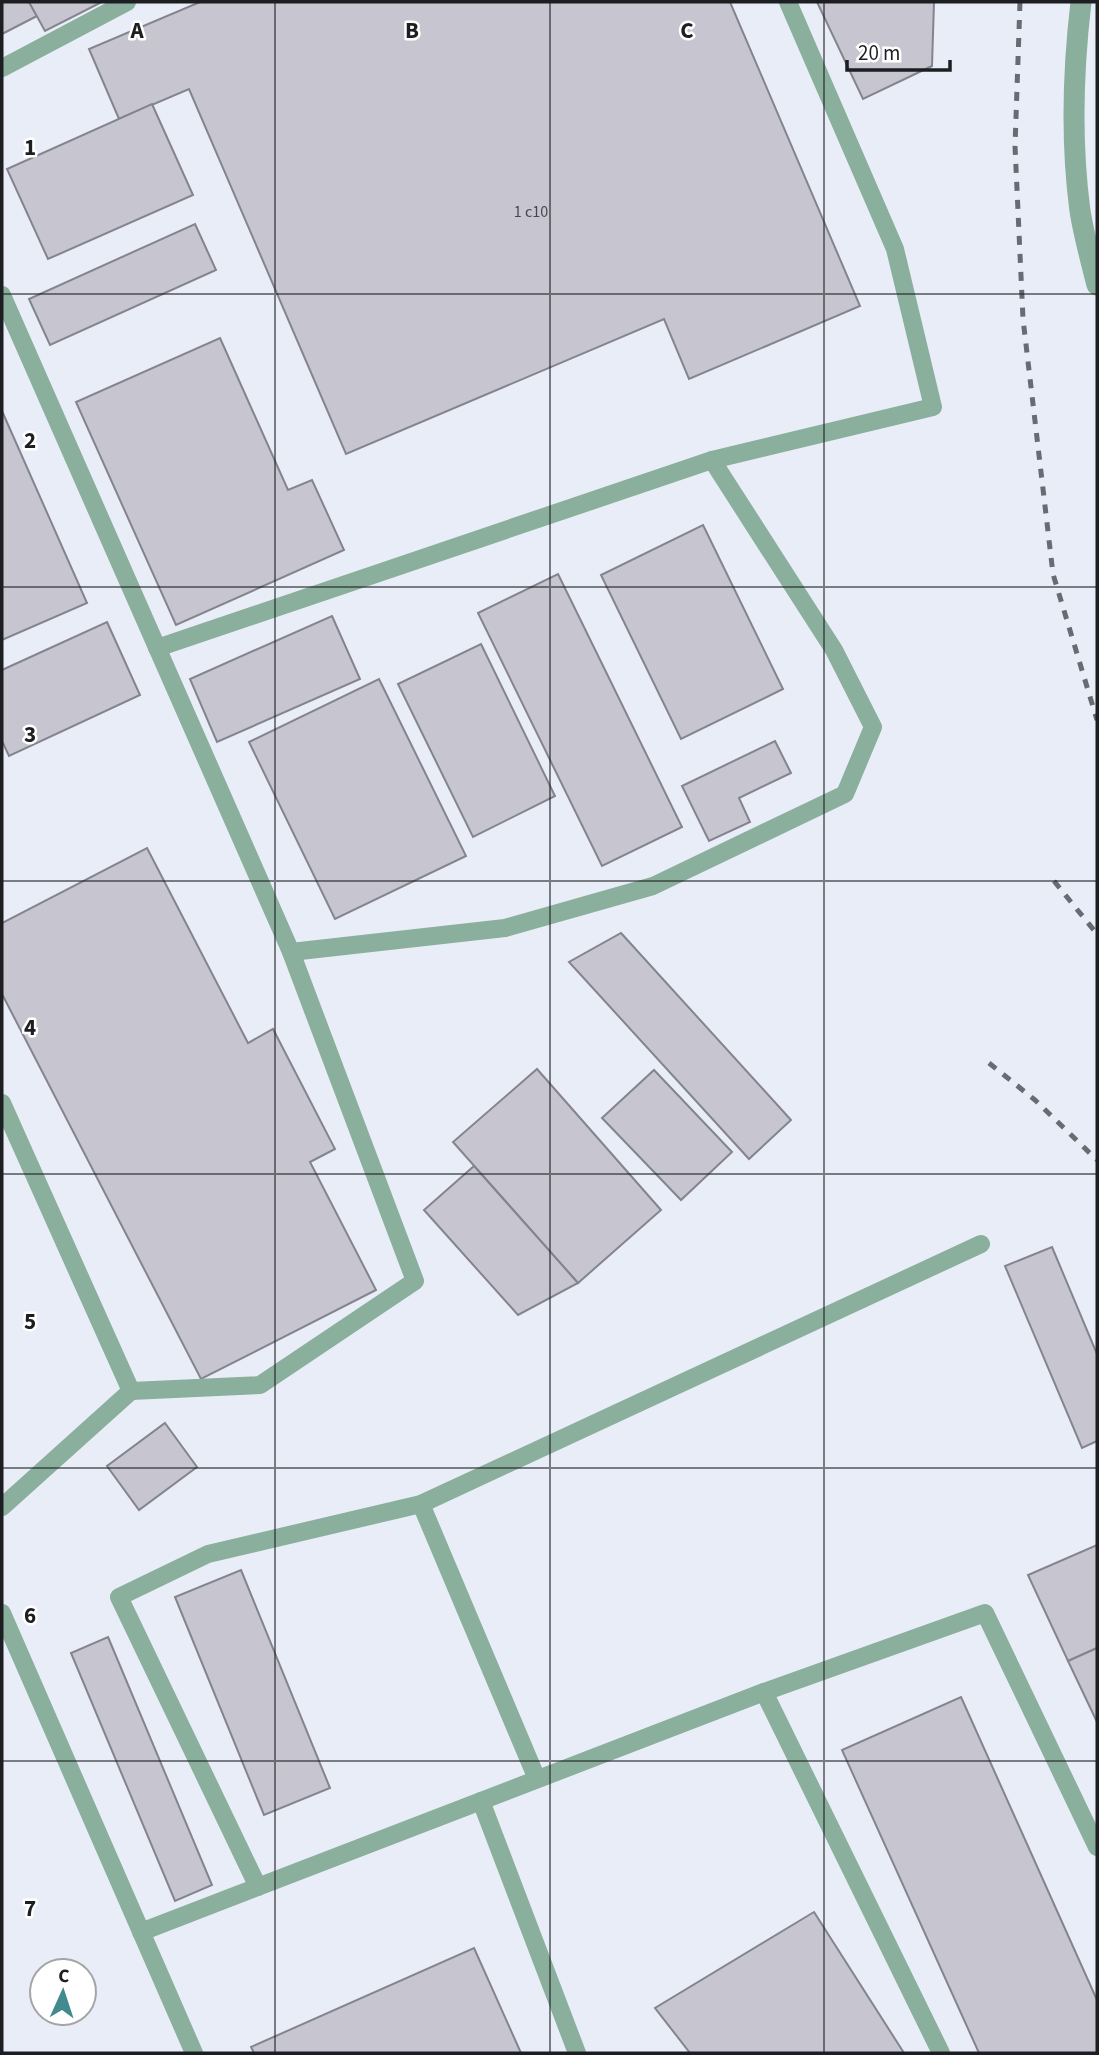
<svg xmlns="http://www.w3.org/2000/svg" width="1099" height="2055" viewBox="0 0 1099 2055" font-family="'Source Sans 3',sans-serif">
<style>
.building{fill:#c6c5d0;stroke:#84848e;stroke-width:2}
.lines{fill:none;stroke-linecap:round;stroke-linejoin:round}
.lane{stroke:#8aaf9c;stroke-width:18}
.street{stroke:#8aaf9c;stroke-width:21}
.rail{stroke:#696b72;stroke-width:5;stroke-dasharray:9 9;stroke-linecap:butt}
.grid{fill:none;stroke:#1d1e22;stroke-width:2;stroke-opacity:0.55}
.labels{text-anchor:middle;dominant-baseline:central;stroke-width:5;stroke-linejoin:round;paint-order:stroke}
.number-label{font-size:16px;fill:#47484e}
.grid-label{font-size:23px;text-anchor:middle;font-weight:bold;fill:#1d1e22;stroke:#fff;stroke-width:5;stroke-linejoin:round;paint-order:stroke}
</style>
<rect width="100%" height="100%" fill="#e9edf8"/>
<g class="building">
<polygon points="2,2 29,2 37,16 2,34"/>
<polygon points="29,2 99,2 100,3 45,31"/>
<polygon points="200,2 730,2 860,306 689,379 664,319 346,454 189,89 119,119 89,49"/>
<polygon points="817,2 934,2 932,66 863,99"/>
<polygon points="152,104 193,195 48,259 7,169"/>
<polygon points="195,224 216,270 50,345 29,299"/>
<polygon points="220,338 288,490 312,480 344,550 176,625 76,402"/>
<polygon points="2,411 87,603 2,640"/>
<polygon points="703,525 783,689 681,739 601,575"/>
<polygon points="558,574 682,827 602,866 478,613"/>
<polygon points="332,616 360,679 217,742 190,679"/>
<polygon points="107,622 140,695 9,756 2,741 2,670"/>
<polygon points="481,644 555,796 473,837 398,684"/>
<polygon points="379,679 466,856 335,919 249,742"/>
<polygon points="775,741 791,773 739,798 750,822 709,841 682,786"/>
<polygon points="147,848 248,1043 273,1029 335,1149 310,1162 376,1290 201,1379 2,994 2,923"/>
<polygon points="621,933 791,1120 749,1159 569,962"/>
<polygon points="537,1069 661,1210 578,1283 453,1142"/>
<polygon points="654,1070 732,1152 681,1200 602,1118"/>
<polygon points="474,1166 578,1283 518,1315 424,1210"/>
<polygon points="1052,1247 1097,1354 1097,1441 1082,1448 1005,1266"/>
<polygon points="165,1423 197,1467 139,1510 107,1466"/>
<polygon points="1097,1545 1097,1648 1068,1661 1028,1575"/>
<polygon points="241,1570 330,1788 264,1815 175,1597"/>
<polygon points="108,1637 212,1885 175,1901 71,1653"/>
<polygon points="1097,1648 1097,1722 1068,1661"/>
<polygon points="961,1697 1097,2000 1097,2053 979,2053 842,1750"/>
<polygon points="814,1912 904,2053 690,2053 655,2008"/>
<polygon points="474,1948 521,2053 254,2053 251,2047"/>
</g>
<g class="lines">
<g class="lane">
<polyline points="2,68 127,2"/>
<polyline points="2,295 291,952 415,1281 260,1385 131,1391"/>
<polyline points="157,648 712,460 933,407 895,249 788,2"/>
<polyline points="291,952 505,928 653,886 845,794 873,727 834,650 712,460"/>
<polyline points="2,1103 131,1391 2,1507"/>
<polyline points="2,1613 194,2053"/>
<polyline points="537,1779 421,1504 981,1244"/>
<polyline points="481,1801 577,2053"/>
<polyline points="258,1887 119,1597 208,1554 421,1504"/>
<polyline points="141,1932 764,1692"/>
<polyline points="941,2053 764,1692 985,1613 1097,1847"/>
</g>
<path class="street" d="M1081,2c-8,68 -10,141 -1,209 4,25 11,50 17,74"/>
<g class="rail">
<polyline points="1020,2 1015,146 1023,319 1053,574 1097,720"/>
<polyline points="1054,881 1097,934"/>
<polyline points="989,1063 1035,1100 1097,1160"/>
</g>
</g>
<path class="grid" d="M275,2v2051M550,2v2051M824,2v2051M2,294h1095M2,587h1095M2,881h1095M2,1174h1095M2,1468h1095M2,1761h1095"/>
<g class="labels">
<g class="number-label">
<text x="531" y="212">1 с10</text>
</g>
</g>
<g class="grid-label">
<text x="137" y="38">A</text>
<text x="412" y="38">B</text>
<text x="687" y="38">C</text>
<text x="30" y="155">1</text>
<text x="30" y="448">2</text>
<text x="30" y="742">3</text>
<text x="30" y="1035">4</text>
<text x="30" y="1329">5</text>
<text x="30" y="1623">6</text>
<text x="30" y="1916">7</text>
</g>
<rect width="1099" height="2055" fill="none" stroke="#1d1e22" stroke-width="7"/>
<g transform="translate(63 1992) rotate(3)"><circle r="33" fill="#ffffff" stroke="#a5a5a7" stroke-width="2"/>
<path d="M0-5L12 26L0 18L-12 26Z" fill="#428a8d"/>
<text y="-10" font-size="19" font-weight="bold" text-anchor="middle" fill="#1d1e22">С</text>
</g>
<path d="M847 60v10h103v-10" fill="none" stroke="#1d1e22" stroke-width="3.5"/>
<text x="858" y="60" font-size="21" fill="#1d1e22" stroke="#ffffff" stroke-width="5" paint-order="stroke">20 m</text>
</svg>
